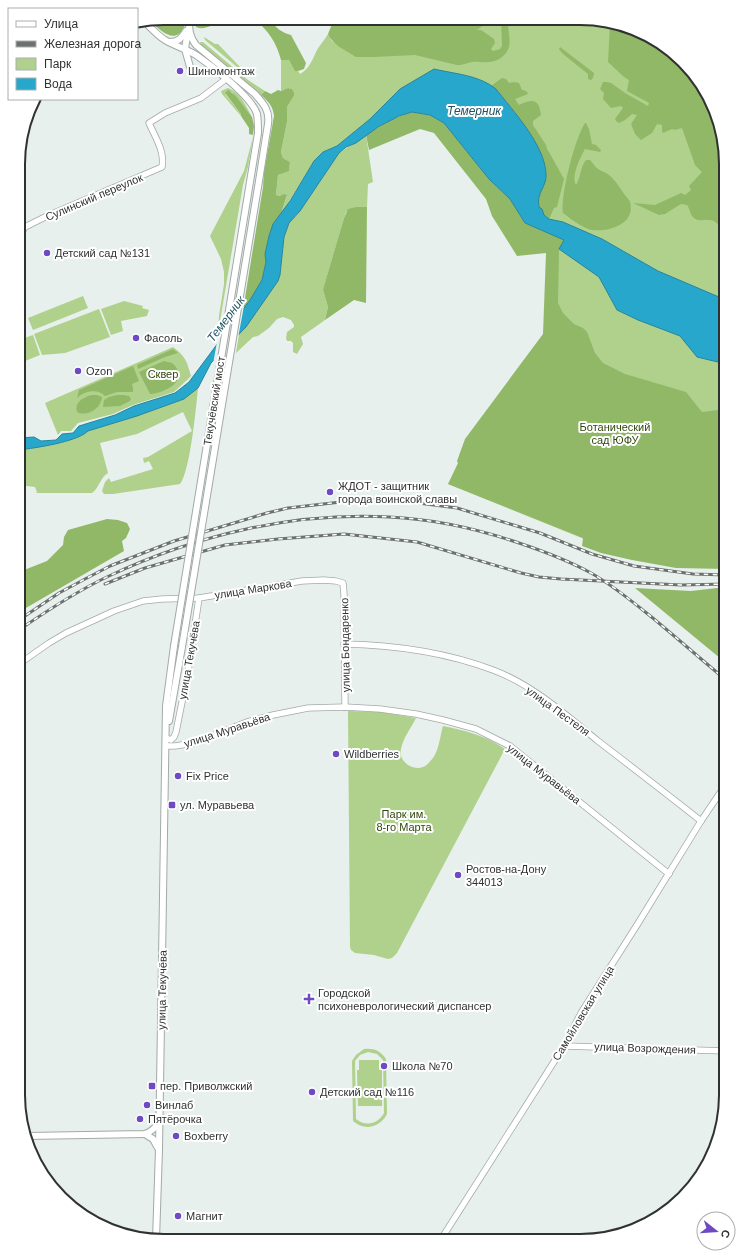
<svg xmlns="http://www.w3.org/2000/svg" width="744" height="1259" viewBox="0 0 744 1259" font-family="Helvetica,sans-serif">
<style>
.green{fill:#afd18b;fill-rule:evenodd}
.forest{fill:#91b867}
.water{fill:#27a7cb;stroke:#29849d}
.pier{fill:#e7f0ed}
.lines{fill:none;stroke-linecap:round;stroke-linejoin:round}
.secondary-casing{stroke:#a2aaa8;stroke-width:7}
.primary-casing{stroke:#a2aaa8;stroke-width:8}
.secondary{stroke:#fff;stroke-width:5.5}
.primary{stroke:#fff;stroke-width:6}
.rail-casing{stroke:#6c716f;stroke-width:3}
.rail{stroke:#fff;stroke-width:1.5;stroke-dasharray:4.5;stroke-linecap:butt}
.primary-bridge-casing{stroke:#a2aaa8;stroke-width:8;stroke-linecap:butt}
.primary-bridge{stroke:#fff;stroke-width:6}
.poi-dot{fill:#6d4ac3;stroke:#fff;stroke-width:1.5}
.labels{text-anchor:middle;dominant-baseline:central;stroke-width:4;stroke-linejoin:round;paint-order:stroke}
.poi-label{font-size:11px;fill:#2f3231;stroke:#fff;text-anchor:start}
.street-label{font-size:11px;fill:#2f3231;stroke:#fff}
.park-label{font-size:11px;fill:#30480d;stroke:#fff}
.water-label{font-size:12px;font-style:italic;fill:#1f5161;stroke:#fff}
.rim{fill:none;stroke:#2f3231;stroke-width:2}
</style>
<rect width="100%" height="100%" fill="#e7f0ed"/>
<g class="green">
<path d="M358,19h241l70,29 46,60 11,56v398l-132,-19 -146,-59 100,-144 3,-81 -39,-160 -19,-14 -2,1 -15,-8 -10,-1 -96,42 -33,27 -14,6 -9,9 -33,53 6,-18h-7l-4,-1 2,-20 11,-5 1,-8 -7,-4 -2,-6 6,-30v-15l7,-11v-4l-2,-3 -4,-1 -7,3v-31h8l6,10 3,1 2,3c10,-6 12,-14 17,-24 3,-5 8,-11 11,-16l1,3 4,5z"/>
<polygon points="204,37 215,44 218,44 240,67 237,67 205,40"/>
<polygon points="200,42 203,42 248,80 265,91 261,95 225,66 201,45"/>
<path d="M228,88c12,4 18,18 24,29l-20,-25 -7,2 16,20v2l-19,-22 -1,-3z"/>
<path d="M366,135l7,47 -5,2 -1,23h-11l-10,5 -2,6 -21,72 5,17 -3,13 -24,17 2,7 -6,10 -4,-2v-9l-2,-2h-4l-1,-3 1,-6 7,-5v-2l-3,-5 -8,-3 -6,2 -8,9 -11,8 -5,1 -17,16 3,-19 7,-7 32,-46 2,-6 4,-38 5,-14 11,-12 39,-58c9,-7 19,-11 27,-18z"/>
<polygon points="253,137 248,167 243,185 218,333 219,316 224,284 224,272 221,259 210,236 244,171"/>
<polygon points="83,296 88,308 33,330 28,318"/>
<polygon points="124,301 143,306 142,308 149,310 147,316 121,321 123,331 111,335 101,309"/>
<polygon points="99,309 110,337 65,353 42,355 34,334"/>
<polygon points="33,335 40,355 25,361 19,345 19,340"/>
<path d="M173,347c12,9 14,14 18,29l-4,4 -13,12 -41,13 -20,9 -35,9 -7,8h-10l-3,4 -13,-32z"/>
<path d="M198,388c-2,20 -8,83 -18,96l-67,10h-9l-2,-3 3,-9 4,-4 2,4 42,-13 -4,-8 -5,2 -1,-5 5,-1 44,-26 -9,-19 -46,22 -37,9 8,30c-9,6 -8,14 -16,20h-56l1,-1 -2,-5 -16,-2v-35c16,-2 58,-8 69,-19l49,-15 47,-17z"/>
<path d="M348,711l32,1 36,6c-5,10 -13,20 -15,31 -3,12 11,22 22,18 4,-1 7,-6 10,-9 6,-8 7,-22 10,-32 23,5 42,9 62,23l-108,204 -5,5 -4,1 -14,-4 -19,-2 -4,-3 -1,-3z"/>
<path d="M364,1049c10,-1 17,2 22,10l1,55c-7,14 -23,17 -34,7l-1,-60 4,-6zM368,1052l9,2 6,6 1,53c-6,11 -18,14 -28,6l-1,-58 5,-6z"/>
<polygon points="359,1060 379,1060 379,1070 382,1070 382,1106 358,1106 357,1070 359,1070"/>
</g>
<g class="forest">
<path d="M171,18h16c-7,29 -22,17 -37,3l8,-2 7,6z"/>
<path d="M195,18h41l-9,3 -6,-1c-7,4 -16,11 -25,7l-1,-2z"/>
<path d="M254,18h16c4,9 12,15 21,17l15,28 -2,6 -6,2h-3l-6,-11h-8c-5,-19 -13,-29 -27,-42z"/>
<path d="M334,19h149l2,5 -8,6h4l13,9 1,4 -4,6 2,2 7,-2 2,-3 -1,-27h7c-1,9 3,18 1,28 -3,9 -12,15 -21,15 -6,1 -11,-1 -16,0 -6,1 -8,3 -15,3l-42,-10 -41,2h-18l-18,-11 -9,-9 -1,-3z"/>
<path d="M610,24l59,24 46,60 11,56v73c-5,-5 -5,-12 -12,-16 -6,-3 -17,2 -21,-4 -3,-3 -3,-8 -6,-12l-6,-1 -16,10 -6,1 -26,-12 22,2 26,-12 4,2 6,-5 -2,-4 13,-14 -7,-7 -13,-37 -7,2 -3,-1 -9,4 -1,-2v-6l-5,-1 -5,9 -11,7 -6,-6 -4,-10 6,-9 -5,-1 -7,6 -6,3 -3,-2 -1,-2 8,-11 -2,-2 -10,2 -8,-9 1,-6 -4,-4 3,-7h4l4,1 14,10 23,13 1,-3 -22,-12 2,-11 -5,-3 -16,-15z"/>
<polygon points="560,47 594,73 593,78 591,80 588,79 588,74 563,54 559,49"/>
<path d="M502,78l4,1 3,4 5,-1 5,1 3,7c3,0 5,1 6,4l-13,5 4,6c13,-6 20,-7 22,10l-8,6v4l13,20 1,4 2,3 15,27 -7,28 -3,1 -5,11 -5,-4 -2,-6 -3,-2c-3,-15 8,-20 7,-33 -1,-29 -33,-63 -50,-85l-5,-3z"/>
<path d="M288,88l4,1 2,3v4l-7,11v15l-6,30 2,6 7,4 -1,9 -11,4 -2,20 4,1 4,-2 3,1 -6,19 -8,10 -4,12 -4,18 1,8 -4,18 -12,20 -7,10 20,-123 1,-15 10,-56c-1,-10 -6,-15 -13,-21l4,-4 6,3 7,-4 3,1z"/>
<polygon points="228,90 235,95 252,117 254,126 253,135 249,134 249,128 241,116 241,114 225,93"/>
<path d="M412,112l18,3 14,8 45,56 21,20 15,24 39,17 -5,10 -1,53 5,10 11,11 9,4 4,4 8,21 8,10 22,11 61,18 16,20 24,-3v160l-50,-1 -44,-8 -31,-7 -19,-7 1,-8 -135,-54 10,-21 -1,-2 8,-22 78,-105 3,-81 -29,3 -25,-40 -6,-17 -52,-66 -14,-4 -51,21 -3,-15c15,-10 29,-18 46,-23z"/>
<path d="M585,123h1l3,6 3,15 4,1 5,5 -1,2 -15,-3c-5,9 -14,27 -9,36 5,-8 4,-18 10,-25h4c3,3 5,7 8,9 4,3 8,3 11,6 7,6 11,13 16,20 1,2 4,4 5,7 6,22 -21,30 -38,28 -10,-2 -21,-11 -29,-17 -3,-17 12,-75 22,-90z"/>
<polygon points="356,207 367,207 366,303 354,300 325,320 328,307 323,290 324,286 344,218 348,209"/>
<polygon points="173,349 178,353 165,357 138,369 137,365"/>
<path d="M164,361l8,2c19,16 -6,30 -22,31l-11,-22z"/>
<path d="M133,366l6,15 -7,3 1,4v4h-16l-12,4c-7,-8 -21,-5 -28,2l2,-8z"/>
<path d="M91,395h6l5,2c-1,12 -15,20 -25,15 -3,-9 5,-14 14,-17z"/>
<polygon points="117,395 124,395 129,396 131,399 130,401 120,406 103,407 104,400 109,397"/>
<polygon points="107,519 118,520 127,523 130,529 126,538 122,541 124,551 19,612 19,572 47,561 63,545 64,537 68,530"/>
<polygon points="726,587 726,663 635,588 691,591"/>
</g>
<path class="water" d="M434,69c21,5 45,6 62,20 17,22 49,56 50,85 1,13 -10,18 -7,33l3,2 2,6 5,4 14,3 39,17 56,32 68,29v64l-29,-7 -17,-21 -42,-16 -21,-10 -18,-33 -40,-28 5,-9 -39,-17 -15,-24 -21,-20 -45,-56 -14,-8 -18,-3 -13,4 -21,11 -22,16 -10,4 -7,6 -39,58 -11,12 -5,14 -4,38 -2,6 -32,46 -35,36 -13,25 -14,11 -47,17 -49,15c-11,11 -53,17 -69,19v-12l15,-1 7,4 15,-1 6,-6 11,-1 6,-7 36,-11 19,-9 41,-13 14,-11 61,-82 12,-20 4,-18 -1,-8 4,-18 4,-12 17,-23 24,-40 9,-9 14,-6 33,-27 30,-30z"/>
<polygon class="pier" points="244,306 238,338 213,364 217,342"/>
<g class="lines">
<g class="secondary-casing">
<g id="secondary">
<path d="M19,237l6,-10 22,-11 115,-49c3,-16 -7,-30 -13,-44l16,-10 36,-15 25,-19"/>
<path d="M344,644c51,1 101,8 149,26 40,15 73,45 105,71 35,27 69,53 103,80"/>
<polyline points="19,664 49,643 66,633 114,611 143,601 162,599 199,598 302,581 324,580 336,581 343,583 344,594 345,707"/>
<polyline points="166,738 171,740 174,737 176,732 188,672 199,598"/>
<polyline points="166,746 175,746 194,743 247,722 273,715 308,708 345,707 380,709 416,714 443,720 476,729 510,746 669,874"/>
<polyline points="564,1046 726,1051"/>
<polyline points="440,1241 564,1046 581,1013 637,925 701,821 726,784"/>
</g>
</g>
<g class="primary-casing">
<g id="primary">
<path d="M189,18c0,11 0,18 7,27l59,49c9,10 15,17 13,30l-9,57"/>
<path d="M145,22c6,6 13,14 20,18 10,6 21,9 31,15 16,11 55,41 61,59 1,6 1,13 1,19"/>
<polyline points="188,30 185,49 190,67"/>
<path d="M170,42c8,0 12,-4 16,-11"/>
<polyline points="169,721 182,647"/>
<polyline points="145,1134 153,1139 158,1148"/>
<path d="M26,1136l119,-2c6,-2 10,-6 14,-11"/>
<polyline points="156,1240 159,1149 166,706 174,646"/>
</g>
</g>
<use href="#secondary" class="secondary"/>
<use href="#primary" class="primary"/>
<g class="rail-casing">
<g id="rail">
<polyline points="105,584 145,568 225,545 278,539 344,534 417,542 521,573 539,577 561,579 681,585 726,584"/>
<polyline points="19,620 59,593 85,579 110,566 174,541 267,513 288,508 341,502 372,500 403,501 457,508 540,533 592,554 634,566 693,574 726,575"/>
<path d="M19,630c29,-20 58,-39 90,-54 87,-41 184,-64 280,-59 45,2 89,12 130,26 24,8 50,18 72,30 23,13 43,30 63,46 24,20 48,41 72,61"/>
</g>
</g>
<use href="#rail" class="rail"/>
<g class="primary-bridge-casing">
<g id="primary-bridge">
<polyline points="174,646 258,133"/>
<polyline points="182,647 259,181"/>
</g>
</g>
<use href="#primary-bridge" class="primary-bridge"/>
</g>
<g class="poi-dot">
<circle cx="180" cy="71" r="4"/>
<circle cx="47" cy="253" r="4"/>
<circle cx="136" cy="338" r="4"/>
<circle cx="78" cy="371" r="4"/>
<circle cx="330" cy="492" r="4"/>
<circle cx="336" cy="754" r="4"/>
<circle cx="178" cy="776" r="4"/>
<rect x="168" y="801" width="8" height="8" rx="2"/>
<circle cx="458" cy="875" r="4"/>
<path d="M307 993h4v4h4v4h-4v4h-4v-4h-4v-4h4z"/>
<circle cx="384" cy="1066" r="4"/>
<rect x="148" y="1082" width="8" height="8" rx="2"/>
<circle cx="312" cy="1092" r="4"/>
<circle cx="147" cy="1105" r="4"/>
<circle cx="140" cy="1119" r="4"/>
<circle cx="176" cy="1136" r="4"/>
<circle cx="178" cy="1216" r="4"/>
</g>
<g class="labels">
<g class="poi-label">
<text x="188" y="71">Шиномонтаж</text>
<text x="55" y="253">Детский сад №131</text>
<text x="144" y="338">Фасоль</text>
<text x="86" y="371">Ozon</text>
<text x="338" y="486">ЖДОТ - защитник<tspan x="338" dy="13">города воинской славы</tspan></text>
<text x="344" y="754">Wildberries</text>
<text x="186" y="776">Fix Price</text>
<text x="180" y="805">ул. Муравьева</text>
<text x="466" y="869">Ростов-на-Дону<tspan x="466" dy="13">344013</tspan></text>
<text x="318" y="993">Городской<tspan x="318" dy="13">психоневрологический диспансер</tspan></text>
<text x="392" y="1066">Школа №70</text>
<text x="160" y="1086">пер. Приволжский</text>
<text x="320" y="1092">Детский сад №116</text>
<text x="155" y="1105">Винлаб</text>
<text x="148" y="1119">Пятёрочка</text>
<text x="184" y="1136">Boxberry</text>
<text x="186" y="1216">Магнит</text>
</g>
<g class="street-label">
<text transform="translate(94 197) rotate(-23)">Сулинский переулок</text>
<text transform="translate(214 401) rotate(-81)">Текучёвский мост</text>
<text transform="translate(253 589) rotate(-9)">улица Маркова</text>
<text transform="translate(345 645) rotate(-91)">улица Бондаренко</text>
<text transform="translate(189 660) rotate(-80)">улица Текучёва</text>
<text transform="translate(558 711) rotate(36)">улица Пестеля</text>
<text transform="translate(227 730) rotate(-18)">улица Муравьёва</text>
<text transform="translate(544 774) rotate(38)">улица Муравьёва</text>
<text transform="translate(162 990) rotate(-89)">улица Текучёва</text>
<text transform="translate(583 1013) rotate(-59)">Самойловская улица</text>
<text transform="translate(645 1048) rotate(2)">улица Возрождения</text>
</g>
<g class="park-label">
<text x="163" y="374">Сквер</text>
<text x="615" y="427">Ботанический<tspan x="615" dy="13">сад ЮФУ</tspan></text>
<text x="404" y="814">Парк им.<tspan x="404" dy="13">8-го Марта</tspan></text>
</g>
<g class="water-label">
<text x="474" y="111">Темерник</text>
<text transform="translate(226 319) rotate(-53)">Темерник</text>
</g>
</g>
<path d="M0 0H744V1259H0ZM164 25H580A139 139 0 0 1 719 164V1095A139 139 0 0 1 580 1234H164A139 139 0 0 1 25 1095V164A139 139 0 0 1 164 25Z" fill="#fff" fill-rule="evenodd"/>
<path class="rim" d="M164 25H580A139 139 0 0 1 719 164V1095A139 139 0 0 1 580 1234H164A139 139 0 0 1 25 1095V164A139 139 0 0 1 164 25Z"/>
<rect x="8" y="8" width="130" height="92" fill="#ffffff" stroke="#acadad"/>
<rect x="16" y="21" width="20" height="6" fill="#ffffff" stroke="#acadad"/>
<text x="44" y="28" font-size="12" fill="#2f3231">Улица</text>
<rect x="16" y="41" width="20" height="6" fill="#6c716f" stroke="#acadad"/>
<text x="44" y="48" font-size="12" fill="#2f3231">Железная дорога</text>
<rect x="16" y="58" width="20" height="12" fill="#afd18b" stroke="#acadad"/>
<text x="44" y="68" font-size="12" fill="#2f3231">Парк</text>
<rect x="16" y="78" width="20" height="12" fill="#27a7cb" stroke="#acadad"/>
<text x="44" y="88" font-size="12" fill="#2f3231">Вода</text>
<g transform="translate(716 1231) rotate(107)"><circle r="19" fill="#ffffff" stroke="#acadad"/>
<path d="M0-3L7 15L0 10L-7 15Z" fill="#6d4ac3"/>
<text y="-6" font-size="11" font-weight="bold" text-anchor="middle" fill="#2f3231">С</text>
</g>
</svg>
